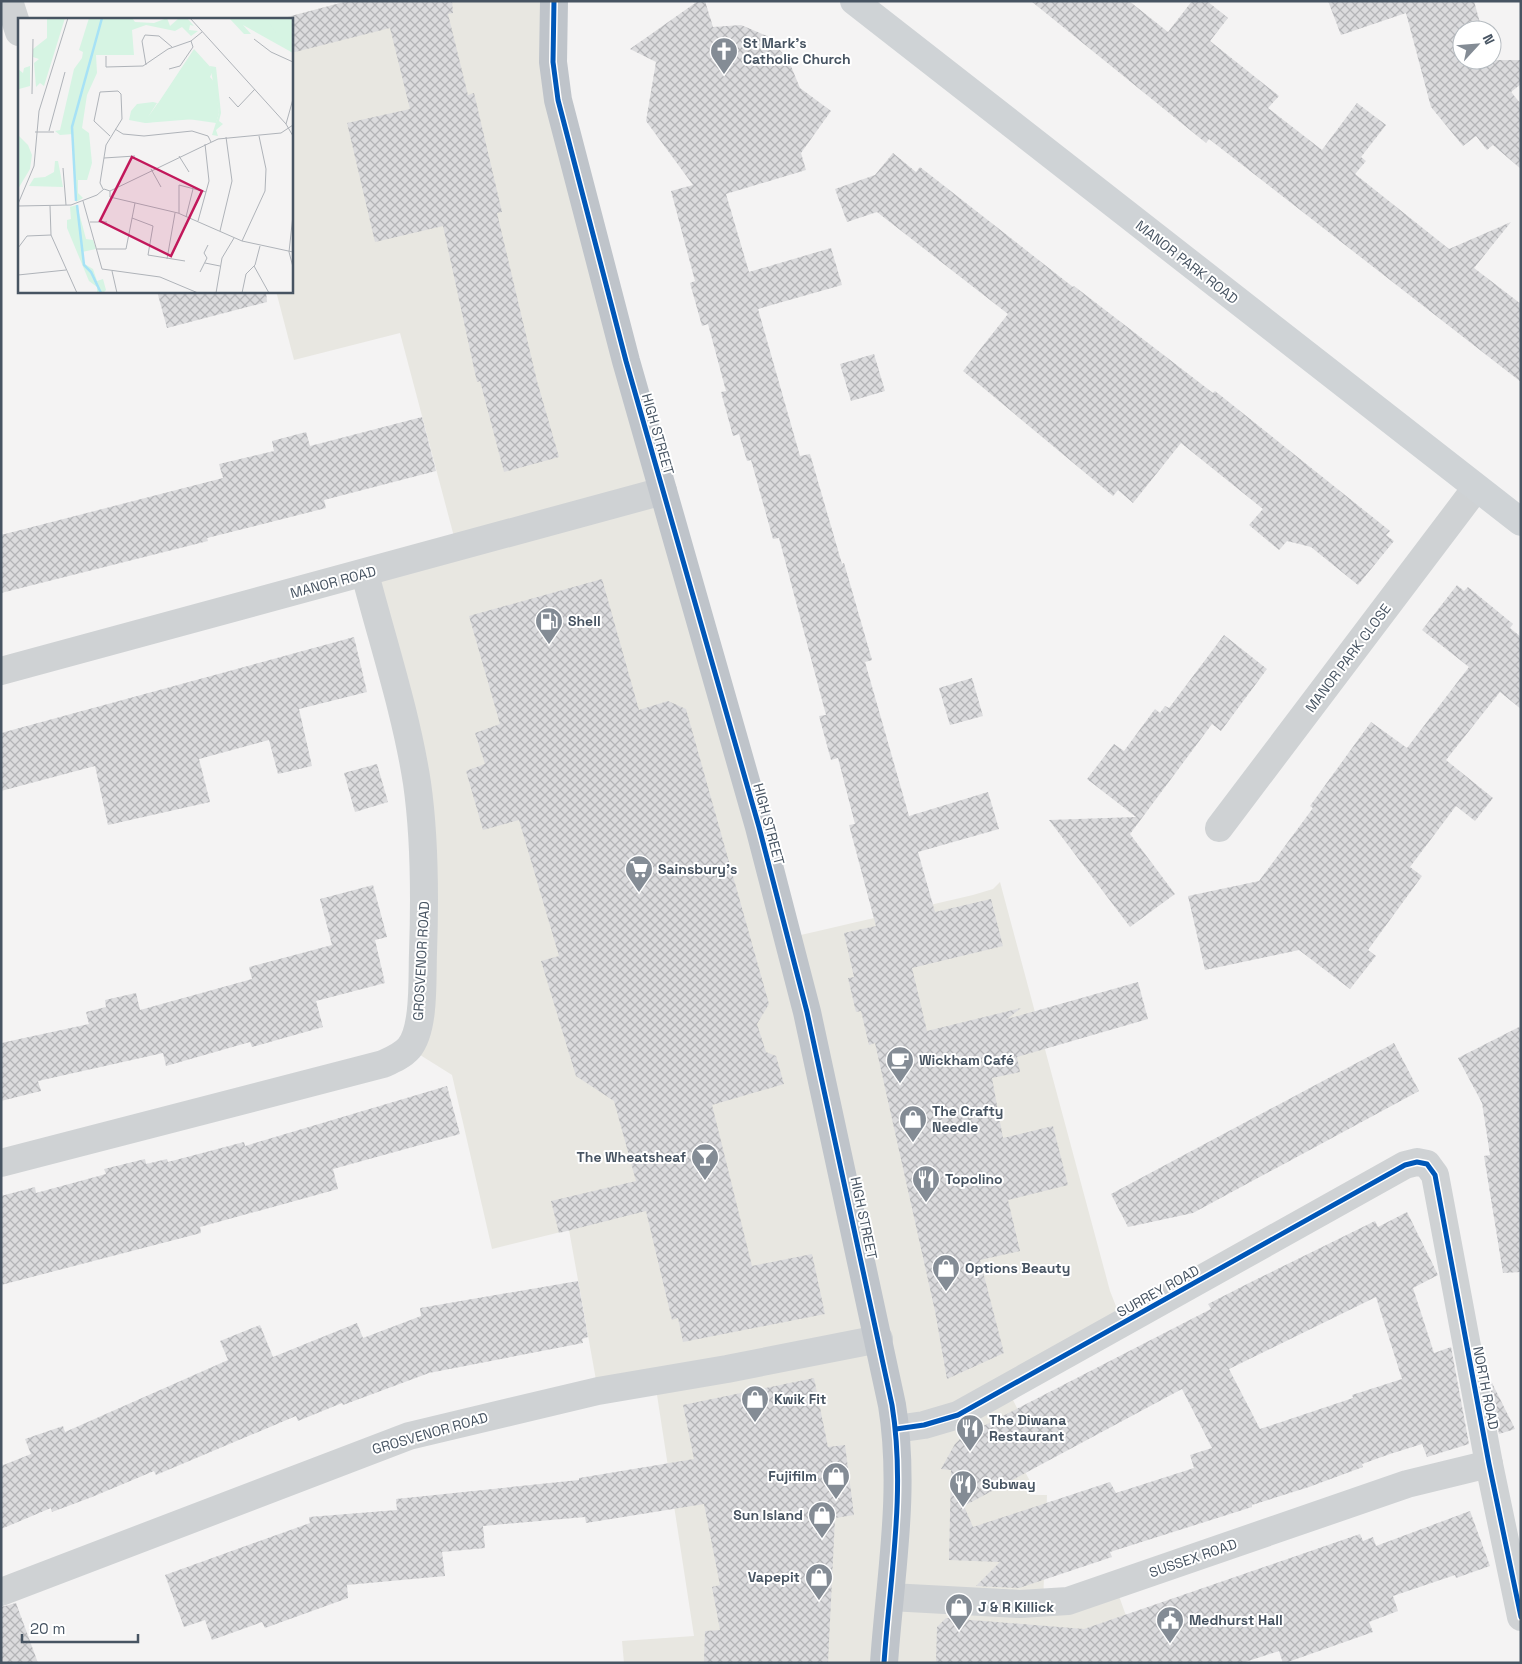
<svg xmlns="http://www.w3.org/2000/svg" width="1522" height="1664" viewBox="0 0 1522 1664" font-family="'Space Grotesk',sans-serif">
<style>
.commercial{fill:#e8e7e1}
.building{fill:url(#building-cross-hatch);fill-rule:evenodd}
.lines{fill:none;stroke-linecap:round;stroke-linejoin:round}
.street{stroke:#cfd2d4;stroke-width:28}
.secondary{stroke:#cfd3d6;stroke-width:28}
.highway{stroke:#bfc4ca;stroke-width:28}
.cycleway-casing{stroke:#fff;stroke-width:8}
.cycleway{stroke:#0057b8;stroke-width:5}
.labels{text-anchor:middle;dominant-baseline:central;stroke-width:4;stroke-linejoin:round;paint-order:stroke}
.poi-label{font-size:14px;font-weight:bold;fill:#475462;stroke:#fff;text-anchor:start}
.street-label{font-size:14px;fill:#475462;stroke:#fff}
.inset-river{fill:none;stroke:#a7e2f6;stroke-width:2.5}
.inset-road{fill:none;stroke:#afb3b9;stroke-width:1}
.view{fill:#c2185b;fill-opacity:0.15;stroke:#c2185b;stroke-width:2.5}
.inset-edge{fill:none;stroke:#475462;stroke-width:2.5}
</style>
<defs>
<pattern id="building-cross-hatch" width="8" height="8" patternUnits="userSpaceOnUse" patternTransform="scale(1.25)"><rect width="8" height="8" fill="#dbdbdd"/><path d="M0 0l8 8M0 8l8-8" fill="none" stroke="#b3b4b7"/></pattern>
</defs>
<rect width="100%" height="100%" fill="#f4f3f3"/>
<polygon class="commercial" points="348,1 554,1 553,62 788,938 973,895 993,889 1000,882 1110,1291 1123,1324 1007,1388 1017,1408 1024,1470 1030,1481 1030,1495 1047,1495 1043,1604 1115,1585 1143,1663 624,1663 622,1641 694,1636 655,1382 598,1391 569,1230 492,1249 452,1075 409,1048 425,892 365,574 457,548 400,333 294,360 276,291 291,291 291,19 280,19"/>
<g class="building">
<polygon points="348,1 452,1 453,13 448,14 468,95 474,93 502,212 497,213 537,381 559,457 504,472 480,381 477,382 443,226 375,242 347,123 410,109 390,28 291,53 291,16"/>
<polygon points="698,1 705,1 713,27 741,25 767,36 788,59 800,88 831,111 801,153 806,170 726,194 749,272 831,248 842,285 758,309 800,456 810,454 842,564 844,563 872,660 865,662 909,816 988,792 999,829 918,852 935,912 991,899 1003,946 912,968 927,1031 1021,1008 1007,1019 1138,982 1148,1019 1017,1057 1020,1072 992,1078 1003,1138 1053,1126 1068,1185 1008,1200 1020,1251 980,1260 1004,1353 947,1379 935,1311 875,1043 869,1045 861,1011 856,1012 848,978 854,977 844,933 876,926 849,825 855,824 838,758 831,760 819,716 826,715 779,538 773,539 751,460 747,461 739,434 733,436 721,392 726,391 708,324 702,326 690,283 695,281 671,191 693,185 646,121 656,62 630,49"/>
<polygon points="1031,1 1129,1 1168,32 1192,1 1207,1 1228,18 1210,41 1279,96 1268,108 1322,150 1357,103 1386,125 1361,157 1366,161 1355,174 1449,249 1511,222 1474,268 1521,304 1521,382 1209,139 1206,143"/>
<polygon points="1328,1 1474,1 1482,30 1462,30 1462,60 1521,60 1521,84 1511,92 1521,104 1521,169 1493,145 1487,150 1476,136 1463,146 1431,107 1406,13 1341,35"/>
<polygon points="893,153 916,172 920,167 1073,287 1074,286 1213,393 1215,391 1390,531 1386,535 1394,541 1358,585 1311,547 1287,541 1279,550 1249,525 1263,509 1181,443 1133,503 1118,490 1113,496 963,371 1008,314 877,212 847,222 835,189 875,175"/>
<polygon points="157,291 266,291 267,302 167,328"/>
<polygon points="874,354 885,391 851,401 840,364"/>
<polygon points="422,417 436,471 324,500 326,508 207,538 208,541 1,593 1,535 223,478 219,464 274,451 272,441 306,432 310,446"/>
<polygon points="602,579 639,710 668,701 686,709 769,1004 757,1024 766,1052 776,1056 784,1084 712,1105 752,1266 812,1254 825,1314 683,1342 678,1318 672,1320 646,1211 559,1233 551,1201 636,1181 614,1101 576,1076 541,961 559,956 519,820 483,830 466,771 485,764 475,733 500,724 469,616"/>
<polygon points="1457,585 1464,591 1468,587 1513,624 1510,628 1521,637 1521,709 1500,692 1446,760 1493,798 1475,821 1456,806 1410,867 1422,876 1368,950 1376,956 1350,989 1299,950 1205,970 1188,896 1259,881 1313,808 1310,806 1371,722 1407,748 1469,667 1422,630"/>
<polygon points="1224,635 1267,669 1221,731 1212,724 1130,834 1175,894 1130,927 1049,820 1136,817 1087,779 1114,744 1124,751 1155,709 1160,713 1165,706 1169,708"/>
<polygon points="354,637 367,692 299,709 312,766 278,774 269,740 199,759 210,802 108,825 95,766 1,791 1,733"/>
<polygon points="972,678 983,716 950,725 939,688"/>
<polygon points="377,764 388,802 355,812 344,773"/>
<polygon points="373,885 387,937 375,940 385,983 316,1001 323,1027 252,1047 250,1042 166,1066 163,1053 38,1081 41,1091 1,1101 1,1043 89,1024 86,1012 106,1007 105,1000 136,993 140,1010 252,979 249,967 332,945 320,899"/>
<polygon points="1521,1026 1521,1272 1503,1273 1484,1156 1490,1155 1482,1103 1458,1058"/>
<polygon points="1394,1043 1419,1091 1193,1213 1128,1227 1111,1194"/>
<polygon points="447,1086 460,1134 333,1169 338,1189 200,1227 201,1233 1,1285 1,1196 35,1187 36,1193 106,1174 104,1169 145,1159 146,1164 167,1159 168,1162 244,1142 245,1146"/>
<path d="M1407,1212l31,63 -25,13 21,65 17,-6 18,97 -42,13 -5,-13 -32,10 -28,10 1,3 -54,20 -57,18v2l-142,45 2,5 -93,31 -43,-2 24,-24 -51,-2 2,-90 -10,-1 14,-25 7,-7 249,-128 -3,-5 45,-23 122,-60 3,6zM1376,1297l26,82 -50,16 1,3 -93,31 -31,-60zM1182,1389l30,59 -22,7 4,13 -78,25 -6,-11 -137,45 -9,-21z"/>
<polygon points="578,1281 588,1337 582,1339 583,1343 429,1373 343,1405 342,1403 298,1421 296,1416 156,1475 154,1471 92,1497 52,1512 51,1508 1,1529 1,1466 31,1454 25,1439 63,1426 65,1432 228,1360 220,1341 260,1325 273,1357 357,1323 363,1338 421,1316 420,1308"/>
<polygon points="1488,1375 1515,1429 1499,1434"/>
<polygon points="814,1378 828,1447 845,1445 854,1515 835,1518 828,1663 704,1663 705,1631 720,1630 712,1587 720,1585 704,1504 586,1523 585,1517 483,1526 485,1548 442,1552 445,1576 347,1585 348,1598 265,1628 262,1622 212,1640 205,1620 184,1627 165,1575 310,1523 309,1517 397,1510 396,1499 579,1480 579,1478 694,1459 683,1405"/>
<polygon points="1470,1511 1490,1566 1456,1578 1455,1575 1393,1596 1398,1611 1369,1622 1373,1632 1285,1663 1283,1663 1279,1651 1242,1663 936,1663 937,1627 946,1618 1084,1629 1360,1534 1363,1541 1373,1537 1376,1546"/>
<polygon points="16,1603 38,1663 1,1663 1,1607"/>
</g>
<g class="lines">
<g class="street">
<polyline points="9,1 19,32"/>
<polyline points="1,671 663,491"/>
<polyline points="1219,828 1476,488"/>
<path d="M1,1163l382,-99c9,-4 19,-8 26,-16 16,-19 13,-70 14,-95 2,-57 2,-114 -6,-170 -11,-71 -34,-140 -52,-209"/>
<polyline points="896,1429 924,1425 958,1415 1405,1165 1417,1162 1427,1164 1435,1175 1489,1464 1521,1617"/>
<polyline points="1,1592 409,1436 598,1391 727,1369 879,1339"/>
<polyline points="890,1597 1020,1604 1068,1601 1407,1484 1489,1464"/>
</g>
<polyline class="secondary" points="854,1 1521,522"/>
<path class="highway" d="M554,1l-1,61 5,38 68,261 133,466 48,185 85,393c14,86 -2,172 -8,258"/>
<g class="cycleway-casing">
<g id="cycleway">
<path d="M554,1l-1,61 5,38 68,261 133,466 48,185 85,393c14,86 -2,172 -8,258"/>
<polyline points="896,1429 924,1425 958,1415 1405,1165 1417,1162 1427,1164 1435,1175 1489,1464 1521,1617"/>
</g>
</g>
<use href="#cycleway" class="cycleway"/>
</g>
<defs>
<g id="church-pin" transform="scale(1.4375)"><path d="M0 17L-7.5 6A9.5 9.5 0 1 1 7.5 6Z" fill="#848c95" stroke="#fff"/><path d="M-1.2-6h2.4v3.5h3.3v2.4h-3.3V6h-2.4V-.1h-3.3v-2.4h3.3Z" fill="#fff"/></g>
<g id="fuel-pin" transform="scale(1.4375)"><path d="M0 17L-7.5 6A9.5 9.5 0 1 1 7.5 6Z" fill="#848c95" stroke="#fff"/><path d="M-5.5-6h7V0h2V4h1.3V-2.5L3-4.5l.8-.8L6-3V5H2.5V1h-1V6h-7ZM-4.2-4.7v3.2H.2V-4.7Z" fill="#fff"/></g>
<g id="supermarket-pin" transform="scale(1.4375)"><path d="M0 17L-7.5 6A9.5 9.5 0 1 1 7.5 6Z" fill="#848c95" stroke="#fff"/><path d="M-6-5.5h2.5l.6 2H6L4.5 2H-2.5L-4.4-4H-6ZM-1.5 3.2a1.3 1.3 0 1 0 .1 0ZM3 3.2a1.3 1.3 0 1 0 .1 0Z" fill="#fff"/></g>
<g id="cafe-pin" transform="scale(1.4375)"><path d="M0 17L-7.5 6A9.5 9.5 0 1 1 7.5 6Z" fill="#848c95" stroke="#fff"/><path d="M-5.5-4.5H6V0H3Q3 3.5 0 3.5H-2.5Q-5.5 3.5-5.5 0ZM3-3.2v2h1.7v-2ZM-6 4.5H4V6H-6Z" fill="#fff"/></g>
<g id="shop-pin" transform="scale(1.4375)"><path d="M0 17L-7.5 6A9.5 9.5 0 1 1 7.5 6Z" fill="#848c95" stroke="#fff"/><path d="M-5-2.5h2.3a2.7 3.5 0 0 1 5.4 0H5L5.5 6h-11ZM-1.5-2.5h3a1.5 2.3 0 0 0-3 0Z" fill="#fff"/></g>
<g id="bar-pin" transform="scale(1.4375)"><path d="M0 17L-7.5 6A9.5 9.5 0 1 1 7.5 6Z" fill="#848c95" stroke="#fff"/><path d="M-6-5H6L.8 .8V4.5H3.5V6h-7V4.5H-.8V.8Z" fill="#fff"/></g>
<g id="restaurant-pin" transform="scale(1.4375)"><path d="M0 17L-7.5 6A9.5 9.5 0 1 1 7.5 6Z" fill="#848c95" stroke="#fff"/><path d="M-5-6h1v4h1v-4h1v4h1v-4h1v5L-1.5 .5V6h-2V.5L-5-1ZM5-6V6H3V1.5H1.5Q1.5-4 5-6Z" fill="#fff"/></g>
<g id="civic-pin" transform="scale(1.4375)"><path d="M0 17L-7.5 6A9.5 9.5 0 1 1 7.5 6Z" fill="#848c95" stroke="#fff"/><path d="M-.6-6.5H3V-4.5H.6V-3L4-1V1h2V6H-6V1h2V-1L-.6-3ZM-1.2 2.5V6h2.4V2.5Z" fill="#fff"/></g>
</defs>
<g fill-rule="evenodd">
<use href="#church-pin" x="724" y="51"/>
<use href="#fuel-pin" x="549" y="621"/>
<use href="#supermarket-pin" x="639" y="869"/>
<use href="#cafe-pin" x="900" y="1060"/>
<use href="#shop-pin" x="913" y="1119"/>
<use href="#bar-pin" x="705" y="1157"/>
<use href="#restaurant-pin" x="926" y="1179"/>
<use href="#shop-pin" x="946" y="1268"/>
<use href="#shop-pin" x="755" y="1399"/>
<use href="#restaurant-pin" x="970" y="1428"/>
<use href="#shop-pin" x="836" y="1476"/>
<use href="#restaurant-pin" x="963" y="1484"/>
<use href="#shop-pin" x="822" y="1515"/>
<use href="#shop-pin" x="819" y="1577"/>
<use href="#shop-pin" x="959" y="1607"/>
<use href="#civic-pin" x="1170" y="1620"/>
</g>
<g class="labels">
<g class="poi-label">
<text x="743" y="43">St Mark's<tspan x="743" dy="16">Catholic Church</tspan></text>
<text x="568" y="621">Shell</text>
<text x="658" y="869">Sainsbury's</text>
<text x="919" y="1060">Wickham Café</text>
<text x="932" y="1111">The Crafty<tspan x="932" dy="16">Needle</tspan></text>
<text x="686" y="1157" text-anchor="end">The Wheatsheaf</text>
<text x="945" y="1179">Topolino</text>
<text x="965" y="1268">Options Beauty</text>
<text x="774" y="1399">Kwik Fit</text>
<text x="989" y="1420">The Diwana<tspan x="989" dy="16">Restaurant</tspan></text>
<text x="817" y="1476" text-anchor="end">Fujifilm</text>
<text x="982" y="1484">Subway</text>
<text x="803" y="1515" text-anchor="end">Sun Island</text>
<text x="800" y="1577" text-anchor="end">Vapepit</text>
<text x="978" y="1607">J &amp; R Killick</text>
<text x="1189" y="1620">Medhurst Hall</text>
</g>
<g class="street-label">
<text transform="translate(1187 262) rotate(38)">MANOR PARK ROAD</text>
<text transform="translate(658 434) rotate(74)">HIGH STREET</text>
<text transform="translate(333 582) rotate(-15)">MANOR ROAD</text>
<text transform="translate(1348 658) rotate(-53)">MANOR PARK CLOSE</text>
<text transform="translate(769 824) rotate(75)">HIGH STREET</text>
<text transform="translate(421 961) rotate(-87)">GROSVENOR ROAD</text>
<text transform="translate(864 1218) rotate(78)">HIGH STREET</text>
<text transform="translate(1158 1291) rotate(-29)">SURREY ROAD</text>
<text transform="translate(1486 1388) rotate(79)">NORTH ROAD</text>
<text transform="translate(430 1433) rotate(-16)">GROSVENOR ROAD</text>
<text transform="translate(1193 1558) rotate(-19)">SUSSEX ROAD</text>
</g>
</g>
<g transform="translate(18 18)">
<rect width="275" height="275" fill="#f4f3f3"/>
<path d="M238,0h37v32z" fill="#d6f4e3"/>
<path d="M29,0h18l-21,68 -4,-3 -4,4 -2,-24 5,-4 -6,-2v-8l14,-11zM71,0h43l3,4 19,1 13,-5 3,8 9,-8h8l7,8 -4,-1 -1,5 9,1 -7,5 -9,-9 -7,4 -29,-6 -14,5 2,25h-38l1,18 -10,22 -5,33 7,5 3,30 -5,17h-9v13l5,5 -7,4 -3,-68 -13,1 -5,-4 5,-1 14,-61 8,-11 1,-6 -4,-2zM211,0h39l-3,5 5,1 6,9 17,13v7l-50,-28 8,9h-7zM12,48v20l-11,3 -1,-20 5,4 1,-5zM192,48l6,1 5,46 -2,8 4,3 -7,6 2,6 -6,-1 7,-22zM135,84l4,1 -9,14 10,-14 37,16 -50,4 -16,-3 2,-9 6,-7zM0,117l10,10 4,10 -2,14 -12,20zM37,143h3l5,26 -34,-1 5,-8 11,-1 9,-5zM59,187l9,34 7,1 3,9 -14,3 1,11 10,6 4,12 6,-2 3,11 -3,3h-6v-6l-8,-6 -22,-53v-8l4,-1 -1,-12z" fill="#d6f4e3"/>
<path d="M176,31l19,21 -3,7 5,6 4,30 -3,10 -35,-5 -36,5z" fill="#d6f4e3"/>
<path class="inset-river" d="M58,183l-4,-74 30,-109M59,187l7,60 7,7 10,21"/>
<path class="inset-road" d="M172,0l96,106 7,12M236,21l17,13 22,10M88,38v11l37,-1 25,-17 23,-8 11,-9M128,47l-4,-24 3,-6 14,1 13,11M151,51l11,-3 13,-19 -2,-6M14,76l1,-55M211,79l9,10 17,-18M268,106l7,-25M97,111l8,5 21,2 48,-5 16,5 3,6M31,113l16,-59M17,114h19M161,138l10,16M86,140l31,-2M45,150l3,37M133,151l10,18M85,171l-3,-6 6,-38 16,-26 -1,-25 -3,-3 -18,1 -6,29 16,15M92,173l108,-52 63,-6 12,-8M92,179l68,16 64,28 51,11M65,183l19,68 58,8 38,16M0,186l16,-38 5,-55 29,-93M0,188l53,-1 26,-10 7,-6 6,2v6M32,188l1,29 26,58M161,195v-28l27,7M168,199l7,-28M114,200l21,8 -5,29 37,6M180,203l11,-40 -4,-37M72,204h17M202,213l12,-50 -6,-44M224,223l23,-50 1,-22 -7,-33M0,230l9,-12 24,-1M79,231h29l9,-46M271,234l4,15M271,234l4,-37M149,241l8,-46M187,245l15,3M236,248l15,27M94,253l5,22h6M182,254l7,-14 -3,-5 4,-8M0,257l48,-5M198,275l6,-35 12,-20M224,275l4,-19 9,-9 5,-19"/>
<path class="view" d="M114,139l70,34 -31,65 -71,-35z"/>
<rect width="275" height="275" class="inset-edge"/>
</g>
<rect width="1522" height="1664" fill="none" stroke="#475462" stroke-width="5"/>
<g transform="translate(1477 45) rotate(64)"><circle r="24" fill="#ffffff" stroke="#b5bbc0"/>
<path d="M0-4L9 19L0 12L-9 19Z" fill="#848c95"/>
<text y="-8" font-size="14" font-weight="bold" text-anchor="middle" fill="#475462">N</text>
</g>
<path d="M22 1634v8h116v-8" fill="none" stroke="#475462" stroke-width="2.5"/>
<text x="30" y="1634" font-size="15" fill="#475462" stroke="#ffffff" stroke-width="4" paint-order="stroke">20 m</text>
</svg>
